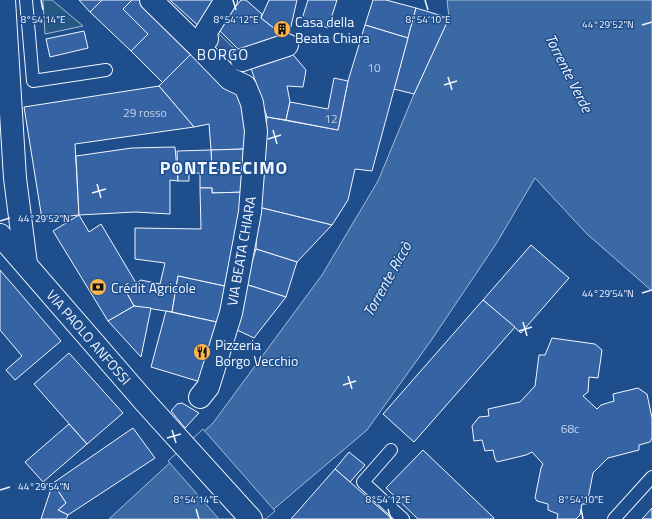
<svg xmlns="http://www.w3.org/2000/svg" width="652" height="519" viewBox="0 0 652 519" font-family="'Titillium Web',sans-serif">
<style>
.green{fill:#245a82;stroke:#a8bbd7}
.parking{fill:#305b95;stroke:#a8bbd7}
.water{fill:#3b69a3;stroke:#a8bbd7}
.pier{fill:#1f4e8c;stroke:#a8bbd7}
.building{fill:#3563a3;stroke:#f2f6ff}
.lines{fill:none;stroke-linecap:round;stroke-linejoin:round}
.lane-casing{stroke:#f2f6ff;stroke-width:14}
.street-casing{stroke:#f2f6ff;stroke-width:24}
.primary-casing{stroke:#f2f6ff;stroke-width:24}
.lane{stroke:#1f4e8c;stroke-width:12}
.street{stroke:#1f4e8c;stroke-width:22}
.primary{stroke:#1f4e8c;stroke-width:22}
.ticks{fill:none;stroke:#f2f6ff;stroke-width:1.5}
.labels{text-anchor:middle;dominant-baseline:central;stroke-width:3;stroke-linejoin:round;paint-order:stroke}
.number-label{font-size:12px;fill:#c3d1e8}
.poi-label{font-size:14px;fill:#f2f6ff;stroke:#1f4e8c;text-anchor:start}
.street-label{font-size:14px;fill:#f2f6ff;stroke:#1f4e8c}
.neighbourhood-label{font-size:15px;letter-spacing:1px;fill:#f2f6ff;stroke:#1f4e8c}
.water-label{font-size:15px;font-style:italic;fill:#f2f6ff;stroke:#1f4e8c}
.district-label{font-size:18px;font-weight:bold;letter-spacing:1px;fill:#f2f6ff;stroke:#1f4e8c}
.ticks-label{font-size:10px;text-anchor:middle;fill:#f2f6ff;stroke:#1f4e8c;stroke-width:3;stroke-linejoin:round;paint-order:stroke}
</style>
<rect width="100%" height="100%" fill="#1f4e8c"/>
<polygon class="green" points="43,0 52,0 83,26 45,34"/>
<polygon class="parking" points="216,31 242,56 243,67 230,79 199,47"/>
<polygon class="water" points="447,0 652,0 652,291 587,234 535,178 496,244 430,342 367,430 262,519 109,519 213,423 322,275 378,181 414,94 449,18"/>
<polygon class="pier" points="203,429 275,511 266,519 219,519 168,461"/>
<g class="building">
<polygon points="79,0 102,0 90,12"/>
<polygon points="102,0 132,0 123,9 148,34 131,51 90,12"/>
<polygon points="132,0 144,0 195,50 163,83 131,51 148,34 123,9"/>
<polygon points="170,0 219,0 202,29"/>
<polygon points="241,0 246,0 262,14 261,18 288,39 243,54 218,29"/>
<polygon points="269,0 297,0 288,39 261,18"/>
<polygon points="308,0 337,0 328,28 302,19"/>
<polygon points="373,0 386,0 416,8 408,38 365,25"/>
<polygon points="416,8 449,18 414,94 394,89"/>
<polygon points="365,25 408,38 372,171 355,169 348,200 332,225 258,207 267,117 338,130 348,81"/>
<polygon points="84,31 88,48 50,57 46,39"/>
<polygon points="195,50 238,93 245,119 245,149 211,150 209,124 194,127 159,86"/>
<polygon points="289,50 306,70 303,87 287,86 290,102 286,120 267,117 250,65"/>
<polygon points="334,78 348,81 338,130 286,120 290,102 328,109"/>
<polygon points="159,86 194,127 75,144 79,215 42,219 24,107"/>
<polygon points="175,147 178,181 170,180 170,214 135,212 79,215 76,156 132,148"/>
<polygon points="245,149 243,169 212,170 211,150"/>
<polygon points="211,150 212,170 243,169 246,192 212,193 212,188 200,188 200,173 189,173 189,181 178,181 177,151"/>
<polygon points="200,188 212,188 212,193 246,192 229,287 178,276 172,312 134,306 125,290 141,280 160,284 165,263 135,259 135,228 201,229"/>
<polygon points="258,207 332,225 297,262 256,249"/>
<polygon points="79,215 89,232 101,224 136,283 125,290 134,306 108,321 53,231"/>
<polygon points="531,245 569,278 521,333 483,300"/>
<polygon points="256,249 297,262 286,297 245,284"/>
<polygon points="0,270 61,341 15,380 6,370 22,356 0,330"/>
<polygon points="178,276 229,287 221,323 172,312"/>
<polygon points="245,284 286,297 254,338 235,329"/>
<polygon points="483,300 515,327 414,442 383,414"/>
<polygon points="134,306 151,308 141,357 108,321"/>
<polygon points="166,311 221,323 204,383 151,367"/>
<polygon points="552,338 595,344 602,350 598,378 589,377 588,392 583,396 597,409 601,405 614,401 613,394 638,388 647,394 652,418 652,438 650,442 639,445 639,450 608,458 593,473 587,504 582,504 580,515 576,519 557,519 558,514 548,510 548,504 537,501 535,498 541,468 543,464 532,452 526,455 497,462 495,459 493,450 485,451 482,440 474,441 472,426 479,417 489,416 488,409 520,402 535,386 539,355 545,355"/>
<polygon points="69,353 123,413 87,444 34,384"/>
<polygon points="182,403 199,413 185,428 171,411 177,404"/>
<polygon points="69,424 87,444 43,482 25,462"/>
<polygon points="133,428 155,458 68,515 58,510 66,503 53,483"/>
<polygon points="423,450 494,518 493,519 418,519 386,488"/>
<polygon points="349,452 365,465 350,482 335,469"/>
<polygon points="335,469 350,482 392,519 291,519"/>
<polygon points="53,483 66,503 58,510 68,515 66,519 41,519"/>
<polygon points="652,508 652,519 642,519"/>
</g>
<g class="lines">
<g class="lane-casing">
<g id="lane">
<polyline points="26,0 33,81 106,70"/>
<polyline points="391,450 363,482 403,519"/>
<polyline points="614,519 652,477"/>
</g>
</g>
<g class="street-casing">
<g id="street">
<polyline points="4,0 15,178 26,264"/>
<polyline points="151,0 199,47 230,79 245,86 252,103 256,131 250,212 231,313 208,387 200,397"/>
<polyline points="207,39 206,32 226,0"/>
<polyline points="242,60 287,45"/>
</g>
</g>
<g class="primary-casing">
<polyline id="primary" points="0,235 145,402 251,519"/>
</g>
<use href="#lane" class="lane"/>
<use href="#street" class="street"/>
<use href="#primary" class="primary"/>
</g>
<path class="ticks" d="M41,0l2,10M233,0l3,10M425,0l3,10M642,25l10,-3M448,77l4,13M444,85l13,-4M273,130l4,14M268,139l13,-4M97,184l4,14M92,193l14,-4M0,221l10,-3M642,293l10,-3M523,322l4,14M519,331l13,-4M348,376l4,13M343,385l13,-4M172,430l4,13M167,438l14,-4M0,490l10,-3M196,509l3,10M388,509l3,10M581,509l2,10"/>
<defs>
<g id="building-disc" transform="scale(0.9)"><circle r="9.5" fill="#ffb74d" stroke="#1f4e8c"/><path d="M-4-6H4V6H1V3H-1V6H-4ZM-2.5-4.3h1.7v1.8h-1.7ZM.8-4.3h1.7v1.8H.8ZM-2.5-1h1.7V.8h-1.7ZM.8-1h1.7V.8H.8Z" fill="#111"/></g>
<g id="bank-disc" transform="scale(0.9)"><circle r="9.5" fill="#ffb74d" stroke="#1f4e8c"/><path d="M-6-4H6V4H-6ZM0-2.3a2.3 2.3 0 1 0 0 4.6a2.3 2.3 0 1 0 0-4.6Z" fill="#111"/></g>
<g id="restaurant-disc" transform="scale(0.9)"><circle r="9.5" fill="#ffb74d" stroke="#1f4e8c"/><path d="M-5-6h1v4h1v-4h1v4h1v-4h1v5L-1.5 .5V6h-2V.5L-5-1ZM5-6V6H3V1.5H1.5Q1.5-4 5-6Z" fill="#111"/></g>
</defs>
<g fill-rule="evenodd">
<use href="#building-disc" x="282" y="29"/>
<use href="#bank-disc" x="98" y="287"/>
<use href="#restaurant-disc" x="202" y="352"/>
</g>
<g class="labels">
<g class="number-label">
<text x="374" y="67">10</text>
<text x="145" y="112">29 rosso</text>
<text x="331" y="118">12</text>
<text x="570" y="428">68c</text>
</g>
<g class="poi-label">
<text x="295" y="21">Casa della<tspan x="295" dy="16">Beata Chiara</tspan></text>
<text x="111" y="287">Crédit Agricole</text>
<text x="215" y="344">Pizzeria<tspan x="215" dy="16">Borgo Vecchio</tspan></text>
</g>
<g class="street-label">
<text transform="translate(241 251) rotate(-80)">VIA BEATA CHIARA</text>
<text transform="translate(89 337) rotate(49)">VIA PAOLO ANFOSSI</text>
</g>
<g class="neighbourhood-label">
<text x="223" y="54">BORGO</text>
</g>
<g class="water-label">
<text transform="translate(569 73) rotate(63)">Torrente Verde</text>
<text transform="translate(387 279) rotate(-61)">Torrente Riccò</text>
</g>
<g class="district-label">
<text x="224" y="167">PONTEDECIMO</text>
</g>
</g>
<g class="ticks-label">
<text x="43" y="23">8°54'14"E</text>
<text x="236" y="23">8°54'12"E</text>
<text x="428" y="23">8°54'10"E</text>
<text x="608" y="28">44°29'52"N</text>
<text x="44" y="222">44°29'52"N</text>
<text x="608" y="297">44°29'54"N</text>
<text x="44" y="490">44°29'54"N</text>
<text x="196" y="503">8°54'14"E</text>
<text x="388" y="503">8°54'12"E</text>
<text x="581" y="503">8°54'10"E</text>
</g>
</svg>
